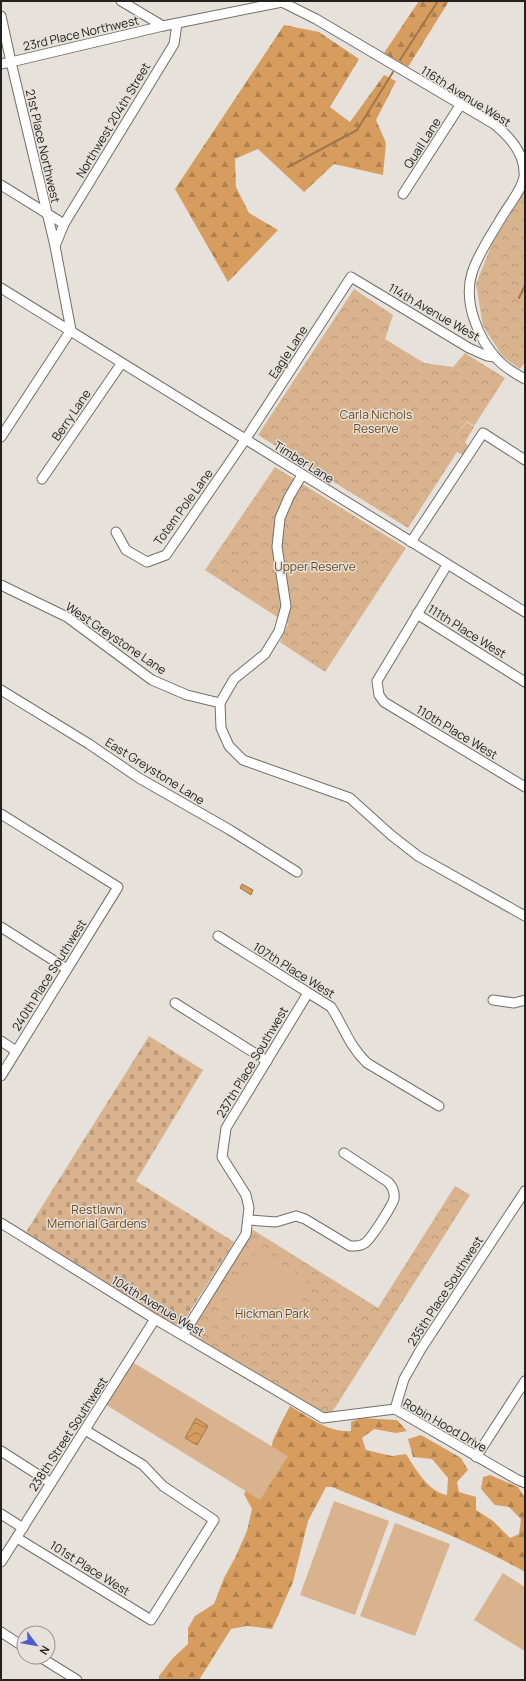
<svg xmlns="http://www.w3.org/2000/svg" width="526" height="1681" viewBox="0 0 526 1681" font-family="Manrope,sans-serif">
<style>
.forest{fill:url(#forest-firs)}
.cemetery{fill:url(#cemetery-stones)}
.park{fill:url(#park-crowns)}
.pitch{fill:#d8b38e}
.water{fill:url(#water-waves);stroke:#a0774b}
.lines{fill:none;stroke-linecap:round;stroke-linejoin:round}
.stream{stroke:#a0774b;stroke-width:2}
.minor-casing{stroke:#726e69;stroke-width:11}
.minor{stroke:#fff;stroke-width:9}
.labels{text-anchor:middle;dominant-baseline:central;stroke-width:3;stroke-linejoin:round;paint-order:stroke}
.street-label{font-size:12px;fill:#23211f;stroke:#e6e1db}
.park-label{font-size:12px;fill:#6f491a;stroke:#e6e1db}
</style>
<defs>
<pattern id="forest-firs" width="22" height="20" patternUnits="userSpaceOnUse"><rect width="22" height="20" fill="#d69d5f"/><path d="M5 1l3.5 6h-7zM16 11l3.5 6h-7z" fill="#ad804e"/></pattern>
<pattern id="cemetery-stones" width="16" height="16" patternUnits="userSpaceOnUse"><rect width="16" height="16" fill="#d8b38e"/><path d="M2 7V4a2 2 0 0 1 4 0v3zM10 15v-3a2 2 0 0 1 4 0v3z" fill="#b99a7a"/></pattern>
<pattern id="park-crowns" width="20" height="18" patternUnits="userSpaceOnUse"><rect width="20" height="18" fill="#d8b38e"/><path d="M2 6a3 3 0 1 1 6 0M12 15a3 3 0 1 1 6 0" fill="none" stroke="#b99a7a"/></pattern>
<pattern id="water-waves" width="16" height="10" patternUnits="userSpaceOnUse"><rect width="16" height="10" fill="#d59c5e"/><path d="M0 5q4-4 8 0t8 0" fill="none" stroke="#ac7f4d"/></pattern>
</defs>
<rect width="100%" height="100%" fill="#e6e1db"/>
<g class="forest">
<polygon points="419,1 449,1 408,67 384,53"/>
<polygon points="284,25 319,32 359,59 330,107 350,122 384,75 396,81 376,120 386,143 383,175 334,164 304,192 258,149 235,159 236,187 249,213 278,230 228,282 175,189"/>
<path d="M290,1406c19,11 39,27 61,25v-9l10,-4 36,2 10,11 -11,2 -22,-4 -12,9 4,12 26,6 14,-2c10,16 23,38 41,41l1,-17 -16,-19 -19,-2 -5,-18 13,-4 40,23 7,12 -11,12 2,10 17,5v13l17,11 17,17 9,-4 2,-15 -12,-12 -14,-2 -14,-16 2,-12 7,-2 28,12 7,11v74c-62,-35 -128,-58 -193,-85h-6l-18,34 -15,61 -21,47 -25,-3 -16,3 -32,51h-40v-4l14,-18 15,-14v-16l7,-12 19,-12 10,-26 12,-22 11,-25 5,-22 -8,-15 26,-39 3,-15 9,-19z"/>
</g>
<polygon class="cemetery" points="149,1036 203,1070 136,1181 234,1242 185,1319 180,1324 175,1325 26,1232"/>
<g class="park">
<polygon points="525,189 525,361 520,369 503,357 483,326 476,284 492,244"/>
<polygon points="354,289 393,315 385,339 424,363 453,367 465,353 505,378 474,426 467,421 454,437 467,422 474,427 465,442 468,446 463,455 457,452 408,528 258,435"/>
<polygon points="275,467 406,548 325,672 280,642 288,624 205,570"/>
<polygon points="455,1186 470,1195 331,1414 314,1409 189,1333 253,1230 378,1308"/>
</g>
<g class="pitch">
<path d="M260,1251l47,29 -5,6 4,2 -16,24 -13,-8c-15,8 -36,3 -52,-1l31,-51z"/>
<polygon points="247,1314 267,1327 257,1343 237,1330"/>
<polygon points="129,1360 288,1456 260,1500 103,1403"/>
<polygon points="334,1501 389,1521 355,1615 300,1595"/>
<polygon points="395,1523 450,1544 415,1636 360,1616"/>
<polygon points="503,1573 525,1587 525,1651 474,1620"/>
</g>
<g class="water">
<polygon points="242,884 253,890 251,895 240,888"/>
<polygon points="196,1418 208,1426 197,1445 185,1438"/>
</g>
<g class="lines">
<g class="stream">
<polyline points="400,60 438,1"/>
<polyline points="288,167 357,130 393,72"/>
<polyline points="519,298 525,285"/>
</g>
<g class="minor-casing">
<g id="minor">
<polyline points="121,1 163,26"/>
<path d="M1,16l10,46 152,-36 119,-24 34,17 178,105c15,12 32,31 30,53 -3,15 -17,30 -24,43 -10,17 -22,34 -28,53 -9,29 6,66 26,87 7,8 18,14 27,19"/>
<polyline points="1,64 11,62 55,246"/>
<polyline points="1,185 64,224"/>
<polyline points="403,194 461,104"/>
<polyline points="1,288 525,612"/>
<polyline points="71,330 55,246 64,224 174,44 177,24"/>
<polyline points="1,437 71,330"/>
<polyline points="42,479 121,364"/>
<polyline points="116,532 126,550 147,562 166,555 245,440 351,277 469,348 487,356 495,357"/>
<polyline points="411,542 483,433 525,460"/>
<polyline points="447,565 377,681 379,695 384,702 525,787"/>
<polyline points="1,585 67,617 152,680 187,695 220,703"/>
<polyline points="417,614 525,682"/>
<polyline points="1,690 89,744 139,778 230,830 297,872"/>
<polyline points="220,703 221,728 229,746 243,760 350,798 391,835 418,856 525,916"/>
<polyline points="220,703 234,679 265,654 279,631 286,606 277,547 280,518 289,497 302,475"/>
<polyline points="1,814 118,887 1,1076"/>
<polyline points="1,927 67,969"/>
<path d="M218,936l113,71c13,20 18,39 36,56l72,43"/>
<polyline points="493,1000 514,1003 525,1000"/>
<polyline points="175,1003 267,1061"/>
<polyline points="1,1041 16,1051"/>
<path d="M249,1220l27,2 20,-6 9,3 45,27c5,0 10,1 15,-3 6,-4 27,-37 29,-44 1,-7 -1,-12 -6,-17l-44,-29"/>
<polyline points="1,1223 155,1319 323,1418 395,1409 516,1479 525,1483"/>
<polyline points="183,1335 246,1234 249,1208 246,1195 222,1157 226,1128 308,993"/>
<polyline points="395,1409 404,1379 421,1349 525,1191"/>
<polyline points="1,1451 51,1483"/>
<polyline points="476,1457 525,1381"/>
<polyline points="1,1514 23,1528"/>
<polyline points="17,1538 151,1620 214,1520 163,1486 143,1465 85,1430"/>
<polyline points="1,1562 155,1319"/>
<polyline points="1,1632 24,1647"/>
<polyline points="40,1657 77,1680"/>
</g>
</g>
<use href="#minor" class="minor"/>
</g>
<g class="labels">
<g class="street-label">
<text transform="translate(81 33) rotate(-13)">23rd Place Northwest</text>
<text transform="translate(466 96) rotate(32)">116th Avenue West</text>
<text transform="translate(113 120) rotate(-59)">Northwest 204th Street</text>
<text transform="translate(422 143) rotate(-57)">Quail Lane</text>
<text transform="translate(43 146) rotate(77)">21st Place Northwest</text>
<text transform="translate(434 312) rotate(30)">114th Avenue West</text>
<text transform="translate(288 352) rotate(-57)">Eagle Lane</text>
<text transform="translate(71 415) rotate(-56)">Berry Lane</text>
<text transform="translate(304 462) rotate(32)">Timber Lane</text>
<text transform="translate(183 507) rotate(-54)">Totem Pole Lane</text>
<text transform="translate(467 631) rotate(32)">111th Place West</text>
<text transform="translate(116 638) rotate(34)">West Greystone Lane</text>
<text transform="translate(457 732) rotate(31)">110th Place West</text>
<text transform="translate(155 771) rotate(32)">East Greystone Lane</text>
<text transform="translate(294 970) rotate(32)">107th Place West</text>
<text transform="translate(49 975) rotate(-58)">240th Place Southwest</text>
<text transform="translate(252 1062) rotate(-59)">237th Place Southwest</text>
<text transform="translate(445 1291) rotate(-57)">235th Place Southwest</text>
<text transform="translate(158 1306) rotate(31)">104th Avenue West</text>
<text transform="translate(445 1425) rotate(30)">Robin Hood Drive</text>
<text transform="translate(68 1434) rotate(-57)">238th Street Southwest</text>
<text transform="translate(90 1568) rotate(32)">101st Place West</text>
</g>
<g class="park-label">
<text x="376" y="414">Carla Nichols<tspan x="376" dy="14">Reserve</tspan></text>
<text x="315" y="566">Upper Reserve</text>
<text x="97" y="1209">Restlawn<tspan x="97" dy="14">Memorial Gardens</tspan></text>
<text x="272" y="1313">Hickman Park</text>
</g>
</g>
<rect width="526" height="1681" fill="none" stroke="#23211f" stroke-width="4"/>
<g transform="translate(36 1645) rotate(122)"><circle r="19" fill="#e6e1db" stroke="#989490"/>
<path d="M0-3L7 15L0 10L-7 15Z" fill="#4f5bd1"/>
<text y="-6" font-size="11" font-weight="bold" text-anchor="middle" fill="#23211f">N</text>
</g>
</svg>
